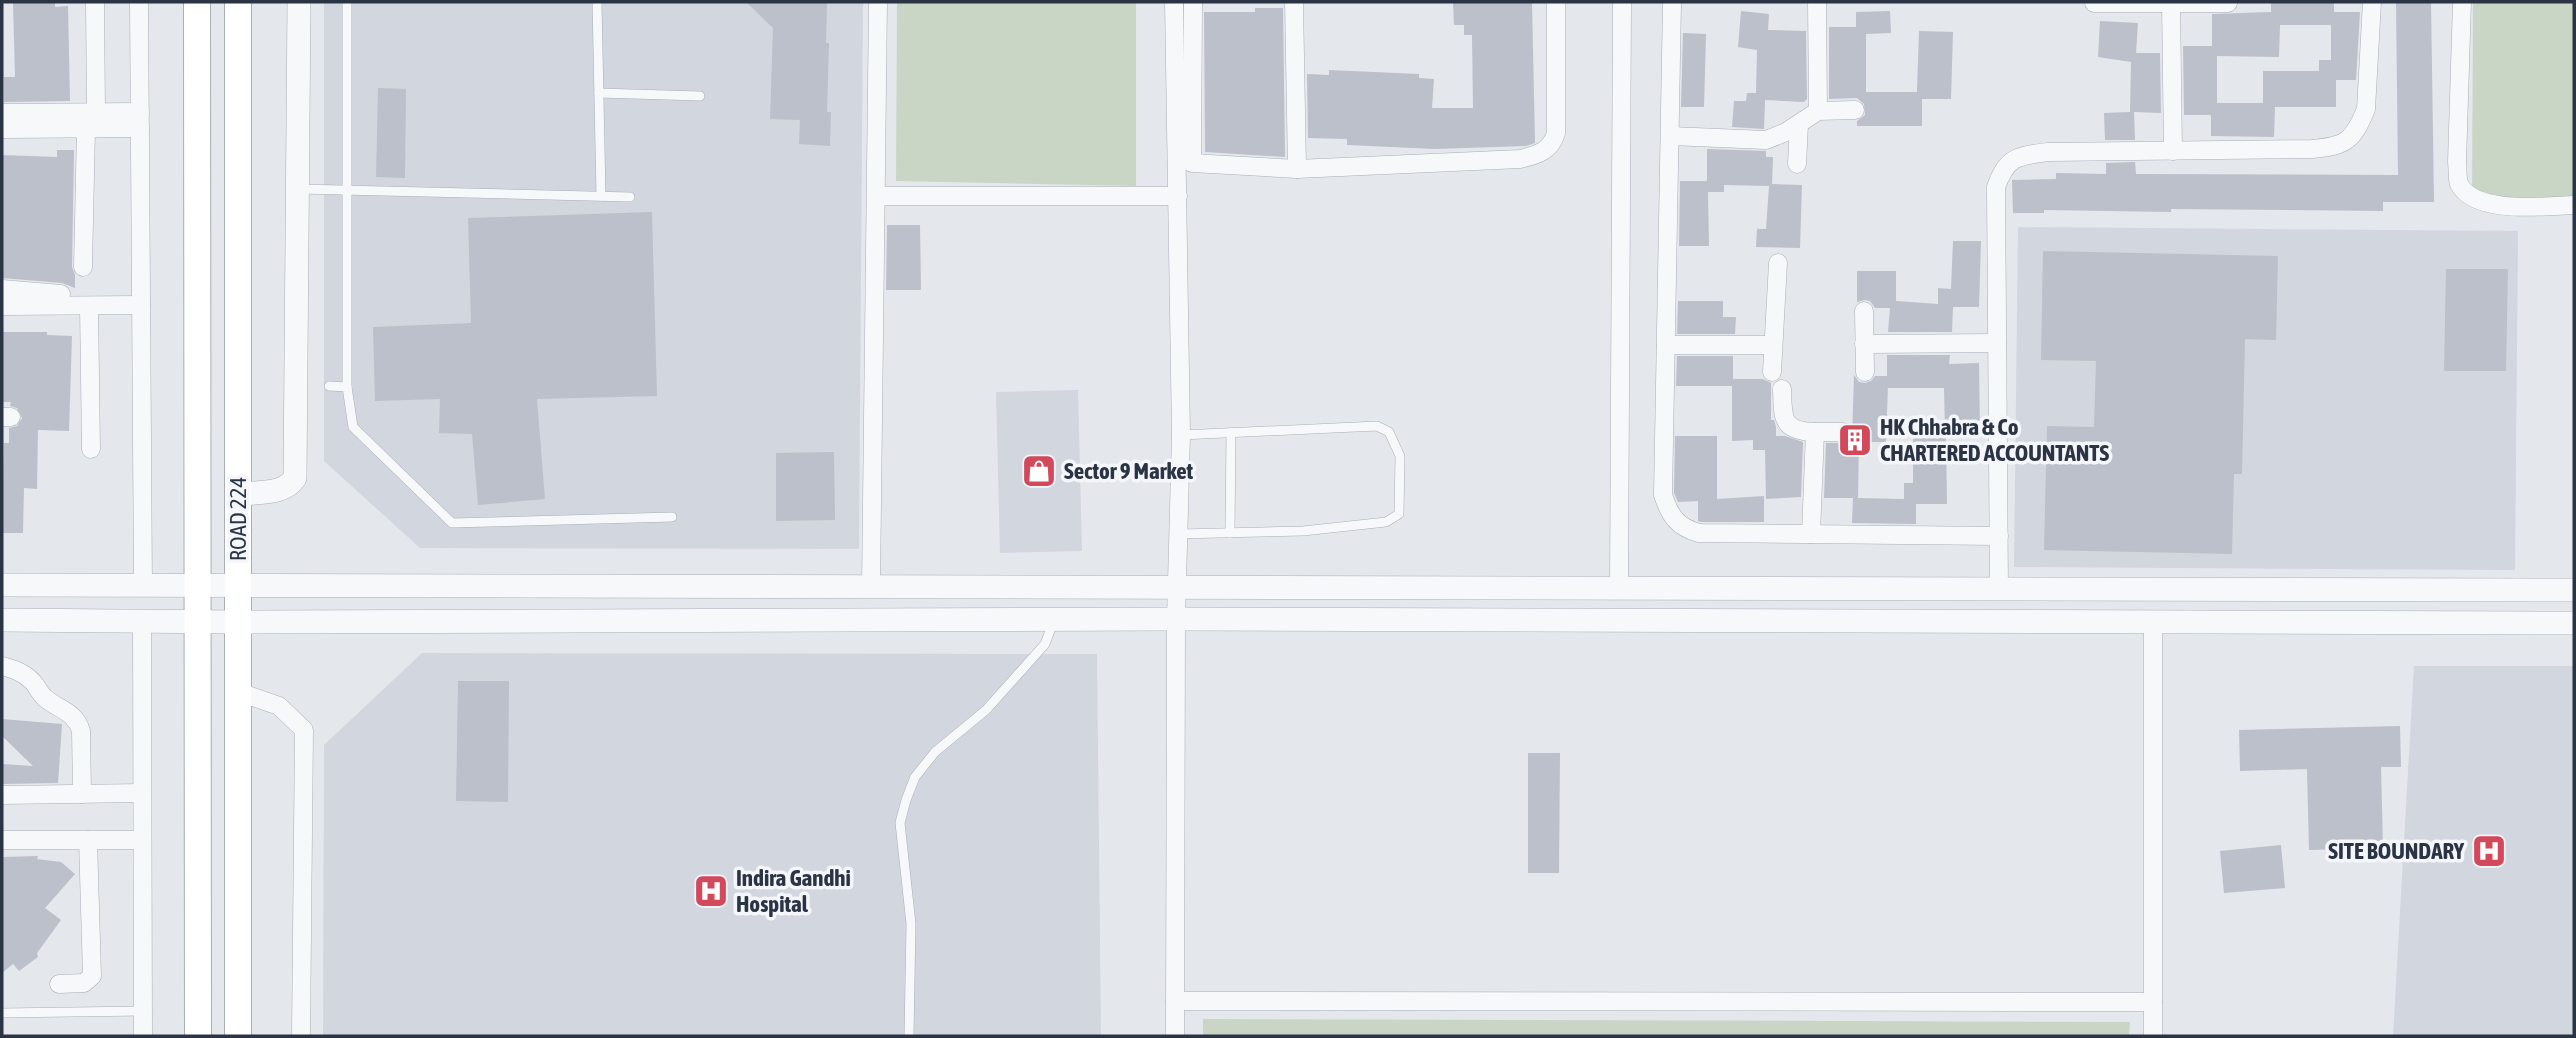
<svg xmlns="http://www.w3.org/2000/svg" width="2576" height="1038" viewBox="0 0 2576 1038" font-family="'Asap Condensed',sans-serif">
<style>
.built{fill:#d2d6de}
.green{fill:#c9d6c5}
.building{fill:#bbc0ca;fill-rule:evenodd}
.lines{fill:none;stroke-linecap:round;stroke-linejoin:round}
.service-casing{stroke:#a9aeb7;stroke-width:10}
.minor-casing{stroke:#a9aeb7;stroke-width:19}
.tertiary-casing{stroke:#a9aeb7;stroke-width:24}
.secondary-casing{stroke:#a9aeb7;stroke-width:28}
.service{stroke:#f7f8fa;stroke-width:9}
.minor{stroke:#f7f8fa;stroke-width:18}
.tertiary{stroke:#f7f8fa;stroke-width:23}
.secondary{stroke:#fff;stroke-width:26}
.labels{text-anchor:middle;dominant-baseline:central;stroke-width:7;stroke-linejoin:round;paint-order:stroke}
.poi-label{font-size:23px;font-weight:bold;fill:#2b3445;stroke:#f4f6f9;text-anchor:start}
.street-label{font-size:23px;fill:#2b3445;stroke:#f4f6f9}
</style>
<rect width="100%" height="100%" fill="#e4e7ec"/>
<g class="built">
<polygon points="324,2 863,2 859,549 420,548 324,461"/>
<polygon points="2018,227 2518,231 2515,570 2014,567"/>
<polygon points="1078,390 1082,551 1000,553 996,392"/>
<polygon points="422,653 1097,654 1101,1036 323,1036 324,745"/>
<polygon points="2414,666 2574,666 2574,1036 2393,1036"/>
</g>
<g class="green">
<polygon points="897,2 1136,2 1136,186 896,181"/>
<polygon points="2473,2 2574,2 2574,201 2472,203"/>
<polygon points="1203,1019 2130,1022 2129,1036 1203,1036"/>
</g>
<g class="building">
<polygon points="13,2 55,2 55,7 68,6 70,101 4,102 4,77 15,77"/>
<polygon points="746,2 827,2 826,43 829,43 827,112 831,112 830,146 799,144 800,120 770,119 773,28"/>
<polygon points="1453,2 1532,2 1535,143 1526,146 1435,149 1347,145 1347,139 1308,138 1307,74 1329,75 1329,70 1419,74 1419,78 1434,79 1432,108 1473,108 1472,35 1464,35 1464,25 1454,25"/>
<path d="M2271,2h63v10h26l-4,68h-20v27h-61l-1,30 -63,-1v-21h-27l-1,-69h29v-32l59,-2zM2280,25h51v35h-12v11h-56v32h-46v-47l62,1z"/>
<polygon points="2396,2 2431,2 2434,202 2383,202 2383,211 2171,209 2171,212 2044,210 2044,213 2013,213 2012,180 2056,179 2056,173 2106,174 2106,163 2135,162 2136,174 2398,175"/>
<polygon points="1255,8 1283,8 1285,157 1205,152 1204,12 1255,12"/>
<polygon points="1741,11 1769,14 1768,30 1806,31 1807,99 1804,102 1765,100 1764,129 1732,127 1734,101 1746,101 1747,93 1756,93 1757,50 1738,47"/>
<polygon points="1890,11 1891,33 1866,34 1866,92 1917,92 1919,31 1953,32 1951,99 1922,99 1922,126 1857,126 1857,121 1865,115 1864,104 1857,98 1829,99 1829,27 1856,27 1856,12"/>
<polygon points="2100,21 2138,23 2136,53 2160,53 2161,113 2134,112 2135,140 2105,140 2104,113 2130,112 2131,62 2098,57"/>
<polygon points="1683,33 1706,34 1704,107 1681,107"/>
<polygon points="378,88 406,89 405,178 376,177"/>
<polygon points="1707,149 1766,151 1766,157 1773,157 1772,184 1802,185 1800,248 1756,247 1757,229 1766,229 1769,186 1724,185 1724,192 1708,192 1709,246 1679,246 1680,181 1707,181"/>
<polygon points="57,150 74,150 72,267 75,275 75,288 62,283 2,278 2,155 57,157"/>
<polygon points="652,212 657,396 537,399 545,499 478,505 472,434 439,433 440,399 375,401 373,327 471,323 468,218"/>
<polygon points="887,225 920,225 921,290 886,290"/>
<polygon points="1953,241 1981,241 1979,307 1953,307 1952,332 1888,332 1890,308 1875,308 1870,301 1865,300 1857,302 1857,271 1896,271 1896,301 1938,304 1938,288 1951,289"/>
<polygon points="2043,251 2278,256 2276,340 2245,339 2242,474 2234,474 2232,554 2044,550 2047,426 2094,427 2096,361 2041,360"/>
<polygon points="2446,269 2508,269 2506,371 2444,371"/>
<polygon points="1678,301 1723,301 1723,317 1736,317 1735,334 1677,334"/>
<polygon points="2,332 47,332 47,335 72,336 69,431 38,430 37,489 24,488 23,533 2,533 4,443 9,443 9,428 17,426 22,418 17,408 10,406 11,402 3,402"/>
<path d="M1887,355h63l-1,9 30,-1 1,73 -34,1 1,67h-31v20l-64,-1 1,-25h-29l2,-55h18l8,-5 2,-63 5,7 6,1 6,-2 4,-5h12zM1888,385v3h56l1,46h-23v4h-9v45h-9v16l-46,-1 1,-56h27z"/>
<polygon points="1677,356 1733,356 1733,379 1763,379 1771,383 1771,420 1774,420 1776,427 1776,436 1785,436 1803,442 1801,497 1766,499 1765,450 1753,450 1753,440 1732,441 1732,386 1676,386"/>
<polygon points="1675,436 1717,436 1717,499 1764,496 1764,522 1701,522 1698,521 1698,501 1678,502 1674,493"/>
<polygon points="834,452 835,520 776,521 776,453"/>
<polygon points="458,681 509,681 508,802 456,801"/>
<polygon points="2,719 62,724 58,783 2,784 2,764 33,766 2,736"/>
<polygon points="2400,726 2401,767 2381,767 2383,848 2309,850 2307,769 2240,771 2239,730"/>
<polygon points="1528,753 1560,753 1559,873 1528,873"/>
<polygon points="2281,845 2285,888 2224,893 2220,851"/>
<polygon points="38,856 37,859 61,862 75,874 45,908 61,920 37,953 38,957 19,971 13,964 2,973 2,857"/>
</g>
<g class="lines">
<g class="service-casing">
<g id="service">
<polyline points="597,2 601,196"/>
<polyline points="599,93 700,96"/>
<polyline points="299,189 630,197"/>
<polyline points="329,386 347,387 353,427 452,523 672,517"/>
<polyline points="347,387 347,2"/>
<polyline points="1230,533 1231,433"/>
<polyline points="1179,534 1303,531 1386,522 1399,514 1400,456 1389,432 1377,426 1181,435"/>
<polyline points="2,1013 143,1011"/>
<polyline points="909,1036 911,924 900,823 906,800 915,777 935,752 986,710 1045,644 1054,620"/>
</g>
</g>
<g class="minor-casing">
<g id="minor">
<polyline points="95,2 96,113"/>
<polyline points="139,2 143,586"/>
<polyline points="1174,2 1181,435 1176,619 1175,1036"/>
<polyline points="1193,2 1192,163 1297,169"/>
<path d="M1294,2l3,167 223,-10c17,-4 31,-8 36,-26v-131"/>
<path d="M1672,2l-9,493c7,21 14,32 36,38l300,3"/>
<polyline points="1817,2 1818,111"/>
<path d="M2462,2l-5,160c1,6 0,17 2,22 16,31 86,22 115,21"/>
<polyline points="2094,3 2228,3"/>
<polyline points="2171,4 2173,151"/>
<polyline points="2,113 140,112"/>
<polyline points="2,129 140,128"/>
<polyline points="1671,136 1766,140 1786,132 1818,111 1855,110"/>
<polyline points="1797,164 1799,124"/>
<polyline points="876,196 1178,196"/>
<polyline points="83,267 86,129"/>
<polyline points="2,289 61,294"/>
<polyline points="2,306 141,305"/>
<polyline points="89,306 91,449"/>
<polyline points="1864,311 1865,372"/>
<polyline points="1864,344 1997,343"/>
<polyline points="1666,345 1773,345"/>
<polyline points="1772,372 1778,263"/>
<path d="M1782,389c1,29 -1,42 33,43l-4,102"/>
<polyline points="2,417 11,417"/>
<polyline points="1815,432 1843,432"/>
<polyline points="871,587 878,2"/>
<polyline points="1619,588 1622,2"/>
<path d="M1999,589l-3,-402c11,-30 20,-31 52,-35l264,-3c34,-3 41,-8 54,-40l6,-107"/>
<polyline points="142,621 143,1036"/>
<polyline points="2153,622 2153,1036"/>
<path d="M2,666c11,3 21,6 30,15 5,5 7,12 13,17 14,12 30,13 36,33l1,63"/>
<polyline points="239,692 279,706 304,730 301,1036"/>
<polyline points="2,795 142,793"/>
<polyline points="2,840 142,840"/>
<polyline points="59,984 84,983 92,976 88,840"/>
<polyline points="1175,1001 2153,1002"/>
</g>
</g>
<g class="tertiary-casing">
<g id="tertiary">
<path d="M238,494c19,-2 46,1 57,-16l4,-476"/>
<polyline points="2,585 2574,590"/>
<polyline points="2,620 239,622 1176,619 2574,623"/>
</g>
</g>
<g class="secondary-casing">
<g id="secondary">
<polyline points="197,2 198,1036"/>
<polyline points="238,2 238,1036"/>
</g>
</g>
<use href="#service" class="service"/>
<use href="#minor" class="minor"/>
<use href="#tertiary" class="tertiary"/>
<use href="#secondary" class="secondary"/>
</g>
<defs>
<g id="building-square" transform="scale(1.75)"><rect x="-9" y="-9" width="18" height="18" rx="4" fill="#d1495b" stroke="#f4f6f9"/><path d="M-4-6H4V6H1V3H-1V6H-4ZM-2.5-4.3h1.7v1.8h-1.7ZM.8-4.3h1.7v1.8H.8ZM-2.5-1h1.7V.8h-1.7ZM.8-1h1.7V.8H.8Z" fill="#fff"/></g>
<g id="shop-square" transform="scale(1.75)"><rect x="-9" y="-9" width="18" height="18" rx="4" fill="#d1495b" stroke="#f4f6f9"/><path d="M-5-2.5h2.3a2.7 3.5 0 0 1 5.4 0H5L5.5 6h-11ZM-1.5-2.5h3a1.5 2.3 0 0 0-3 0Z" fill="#fff"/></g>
<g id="hospital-square" transform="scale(1.75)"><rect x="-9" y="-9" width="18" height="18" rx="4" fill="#d1495b" stroke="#f4f6f9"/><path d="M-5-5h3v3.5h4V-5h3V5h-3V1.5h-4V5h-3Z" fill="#fff"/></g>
</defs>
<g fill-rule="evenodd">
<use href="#building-square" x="1855" y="440"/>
<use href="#shop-square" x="1039" y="471"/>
<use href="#hospital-square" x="2489" y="851"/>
<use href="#hospital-square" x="711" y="891"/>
</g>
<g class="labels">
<g class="poi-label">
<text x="1880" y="427">HK Chhabra &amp; Co<tspan x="1880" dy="26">CHARTERED ACCOUNTANTS</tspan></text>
<text x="1064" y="471">Sector 9 Market</text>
<text x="2464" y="851" text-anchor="end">SITE BOUNDARY</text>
<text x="736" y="878">Indira Gandhi<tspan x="736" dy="26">Hospital</tspan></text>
</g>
<g class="street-label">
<text transform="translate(238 519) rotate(-90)">ROAD 224</text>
</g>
</g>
<rect width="2576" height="1038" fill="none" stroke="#2b3445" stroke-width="7"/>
</svg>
